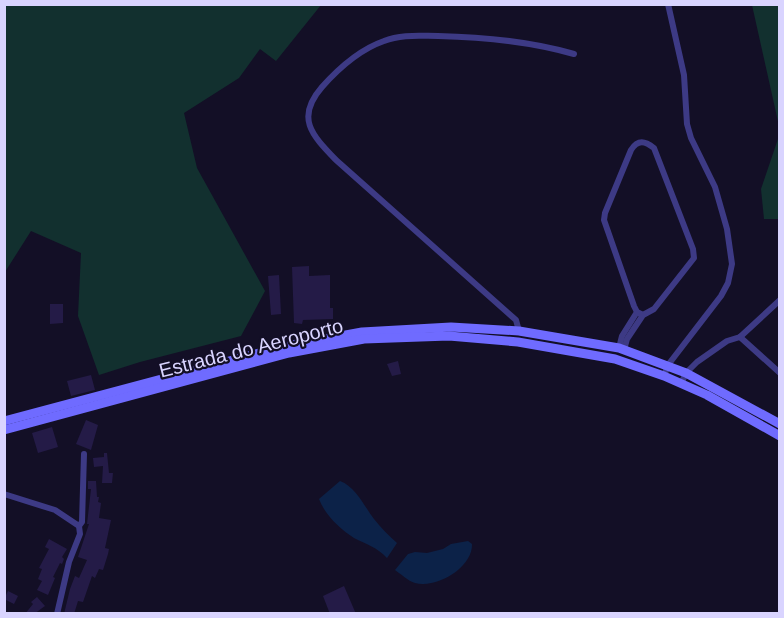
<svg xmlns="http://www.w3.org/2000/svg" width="784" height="618" viewBox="0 0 784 618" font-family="Arial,sans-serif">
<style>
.green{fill:#12302f}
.water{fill:#0c2248}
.building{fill:#241b47}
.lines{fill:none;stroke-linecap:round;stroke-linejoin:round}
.street{stroke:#3d3a85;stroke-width:6}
.secondary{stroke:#6f6bff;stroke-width:9}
.labels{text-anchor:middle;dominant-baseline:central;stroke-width:4.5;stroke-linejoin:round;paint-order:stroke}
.street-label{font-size:20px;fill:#d9d4ff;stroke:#130f26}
</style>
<rect width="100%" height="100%" fill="#130f26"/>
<g class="green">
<polygon points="5,4 321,5 276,61 260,49 239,78 184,113 197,168 265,291 241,336 140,362 99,375 78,316 81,253 31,231 5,272"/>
<polygon points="752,5 779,5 779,126"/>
<polygon points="779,136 779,219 764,219 761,189"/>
</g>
<g class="water">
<path d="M340,481c16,6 24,25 34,38 7,9 15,17 23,24l-10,15c-9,-10 -21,-14 -33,-20 -14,-9 -29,-23 -35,-39z"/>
<path d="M468,541l4,3c1,23 -35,45 -57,39 -7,-2 -14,-9 -20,-13l13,-16 7,-2 12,1 16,-4 8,-5z"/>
</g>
<g class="building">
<polygon points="309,266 309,276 330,275 330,308 333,308 333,319 303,320 302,324 294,323 292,267"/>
<polygon points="279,275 281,314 271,315 268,276"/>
<polygon points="50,304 63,304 63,323 50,324"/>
<polygon points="398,361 401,374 392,376 387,364"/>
<polygon points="91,375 95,390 71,396 67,381"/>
<polygon points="86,420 98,425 91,450 76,444"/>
<polygon points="52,427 58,447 38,453 32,433"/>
<polygon points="104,453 107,453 109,473 113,473 112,483 102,483 103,466 94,467 93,458 104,457"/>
<polygon points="88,481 96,481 97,497 99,497 98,502 101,503 99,518 111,520 105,548 109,549 108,554 103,570 99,569 95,578 92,576 83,602 78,601 74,614 64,614 70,589 75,576 79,578 87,560 78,557 89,524 87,524 91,489 88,489"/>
<polygon points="49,539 67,549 62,557 64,559 62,564 60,563 53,577 55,578 48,595 37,590 42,581 38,579 42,569 39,568 49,549 45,547"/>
<polygon points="344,586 356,614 330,614 323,596"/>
<polygon points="8,591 18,596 14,604 4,599"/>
<polygon points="37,597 45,606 34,614 25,614 33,604 31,602"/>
</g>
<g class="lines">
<g class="street">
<path d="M519,331l-3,-11 -180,-160c-24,-25 -41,-42 -14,-73 16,-18 39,-38 62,-46 17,-7 36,-5 54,-5 47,1 91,5 136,18"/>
<polyline points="740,337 780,373"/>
<polyline points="619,348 622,336 637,312"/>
<path d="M624,350l3,-11 16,-24 11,-6 40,-51 -1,-9 -39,-101c-9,-7 -16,-9 -23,2l-26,63 -1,7 30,86 3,6 6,3"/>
<polyline points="664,376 668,365 721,296 728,283 732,264 727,229 715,187 691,138 687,124 684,75 668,4"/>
<polyline points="681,384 686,373 697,362 727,341 740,337 780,300"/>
<polyline points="4,494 55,510 79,526"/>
<polyline points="57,614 69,562 80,534 79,526 82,522 84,454"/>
</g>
<g class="secondary">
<polyline points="4,421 286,346 362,332 451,327 519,331 619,348 686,373 780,424"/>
<polyline points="4,430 289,353 364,339 449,336 518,342 615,359 664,376 707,395 780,436"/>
</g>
</g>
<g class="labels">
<g class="street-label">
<text transform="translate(251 348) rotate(-14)">Estrada do Aeroporto</text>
</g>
</g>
<rect width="784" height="618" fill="none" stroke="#d9d4ff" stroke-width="12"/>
</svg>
